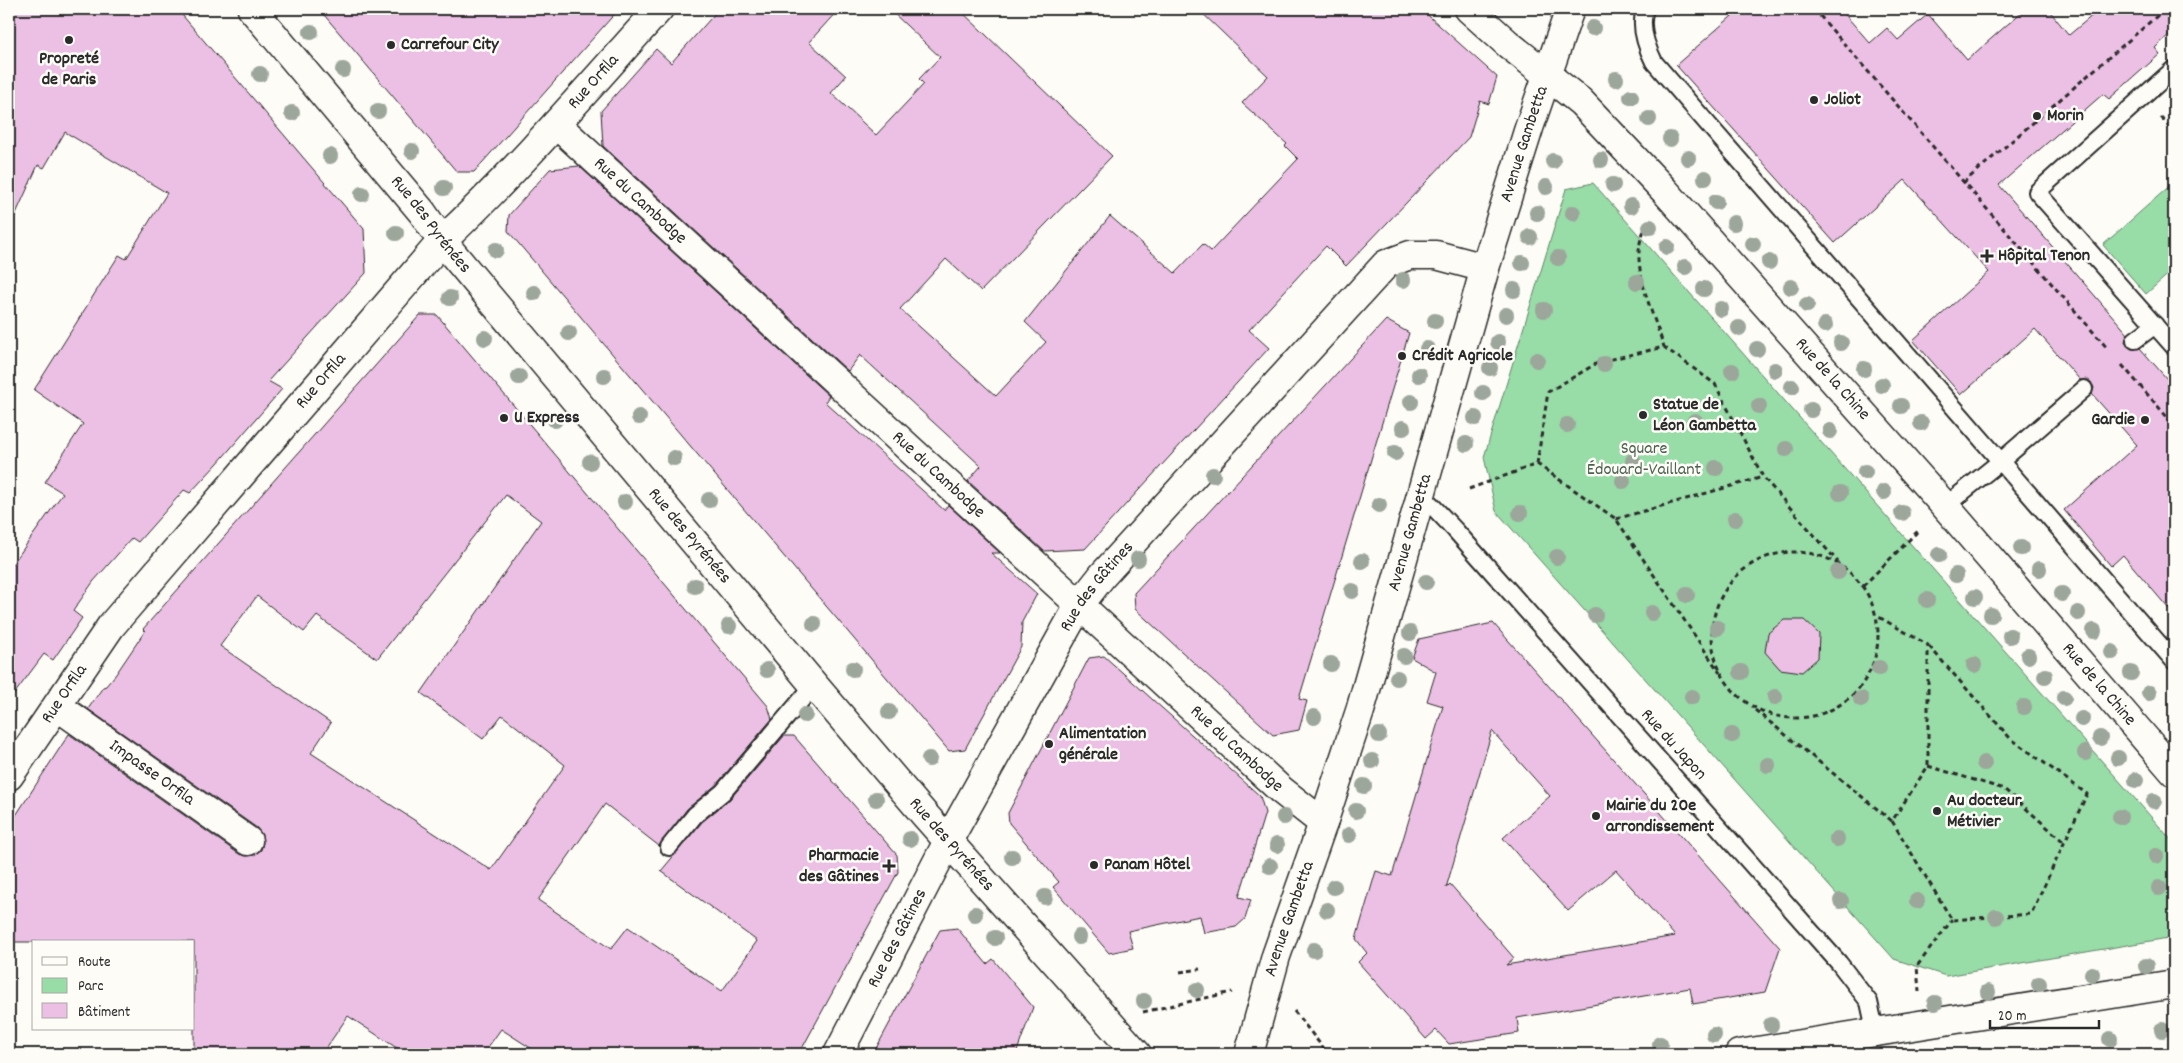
<svg xmlns="http://www.w3.org/2000/svg" width="2183" height="1063" viewBox="0 0 2183 1063" font-family="Dekko,sans-serif">
<style>
.green{fill:#98dca7;stroke:#628469}
.building{fill:#ecc0e4;stroke:#2b2b2b;fill-rule:evenodd}
.lines{fill:none;stroke-linecap:round;stroke-linejoin:round}
.lane-casing{stroke:#2b2b2b;stroke-width:20}
.street-casing{stroke:#2b2b2b;stroke-width:31}
.secondary-casing{stroke:#2b2b2b;stroke-width:31}
.primary-casing{stroke:#2b2b2b;stroke-width:31}
.path{stroke:#2b2b2b;stroke-width:3;stroke-dasharray:5 4;stroke-linecap:butt}
.lane{stroke:#fdfcf7;stroke-width:16}
.street{stroke:#fdfcf7;stroke-width:28}
.secondary{stroke:#fdfcf7;stroke-width:28}
.primary{stroke:#fdfcf7;stroke-width:28}
.tree{fill:#9ca69b}
.poi-dot{fill:#2b2b2b;stroke:#fdfcf7;stroke-width:2}
.labels{text-anchor:middle;dominant-baseline:central;stroke-width:5;stroke-linejoin:round;paint-order:stroke}
.poi-label{font-size:18px;font-weight:bold;fill:#2b2b2b;stroke:#fdfcf7;text-anchor:start}
.street-label{font-size:18px;fill:#2b2b2b;stroke:#fdfcf7}
.park-label{font-size:18px;fill:#4c6050;stroke:#fdfcf7}
</style>
<rect width="100%" height="100%" fill="#fdfcf7"/>
<filter id="ink" filterUnits="userSpaceOnUse"><feTurbulence type="fractalNoise" baseFrequency=".02" numOctaves="2"/><feDisplacementMap in="SourceGraphic" scale="10" xChannelSelector="R" yChannelSelector="G"/><feConvolveMatrix kernelMatrix="1 2 1 2 8 2 1 2 1" color-interpolation-filters="sRGB"/></filter>
<g filter="url(#ink)">
<g class="green">
<polygon points="2174,182 2174,269 2146,294 2103,245"/>
<polygon points="1593,183 2174,843 2174,937 1946,976 1894,959 1496,511 1484,457 1566,189"/>
</g>
<g class="building">
<polygon points="9,9 177,9 364,229 366,273 268,381 282,389 217,464 190,493 184,490 138,542 132,538 93,582 73,611 82,618 53,660 44,654 9,701 9,569 63,493 45,482 83,424 34,390 119,255 126,259 167,193 65,132 44,168 38,165 9,229"/>
<polygon points="319,9 619,9 474,172 457,172"/>
<polygon points="719,9 839,9 809,42 846,76 831,93 876,135 924,84 919,79 940,57 889,9 959,9 1112,156 981,291 946,259 900,309 996,396 1046,342 1025,322 1110,216 1175,273 1203,244 1211,251 1298,159 1285,146 1287,144 1242,103 1268,76 1198,9 1421,9 1497,77 1489,104 1480,101 1469,137 1346,266 1326,246 1249,330 1269,348 1085,549 1044,551 968,481 981,466 860,355 848,371 603,146 601,111 656,49 671,63"/>
<polygon points="1740,9 1840,9 1870,43 1887,28 1898,40 1928,14 1967,60 2025,9 2048,9 2069,35 2100,9 2174,9 2174,30 2155,48 2160,54 2109,99 2103,94 1999,185 2128,334 2125,341 2127,346 2132,349 2140,348 2174,387 2174,615 2123,555 2111,566 2064,510 2137,445 2092,394 2094,388 2091,382 2087,379 2080,380 2035,329 1961,395 1913,340 1989,272 1905,180 1835,243 1676,65"/>
<polygon points="579,166 829,396 825,402 944,510 948,505 1000,553 991,553 1037,594 1022,622 1021,647 965,749 949,751 508,231 509,215 550,169"/>
<path d="M420,315h17l331,391 4,13 -56,66 -29,24 -28,37 -54,-42 -67,96 73,49 17,-22 94,64 35,-50 -96,-70 41,-49 28,-23 54,-63h10l103,119 1,17 -99,182h-259l-39,-25 -18,25h-77l-58,-38 -26,38h-128v-112h-185v-116l60,-92 170,120 7,2 8,-1 7,-5 2,-7 -1,-8 -5,-7 -169,-119 15,-22 3,-1 10,-12 29,-43 -2,-2zM506,495l35,26 -120,172 62,46 19,-24 63,50 -74,105 -180,-117 20,-30 -111,-77 37,-50 47,36 13,-16 60,43z"/>
<polygon points="1386,320 1409,333 1299,699 1307,701 1299,730 1273,735 1135,609 1134,593"/>
<polygon points="1784,620 1804,620 1819,634 1818,658 1802,672 1780,669 1765,652 1768,633"/>
<path d="M1493,623l287,325 -15,44 -72,12 -3,-16 -173,30 2,15 -70,11 -13,-14 -10,9 -68,-77 9,-9 -11,-14 20,-68 16,5 51,-170 -16,-5 9,-29 -24,-14 7,-19zM1492,731l58,65 -47,42 25,29 40,44 48,-41 59,66 -169,29 8,-7 -64,-74 -4,4z"/>
<polygon points="1104,656 1260,796 1265,813 1239,897 1251,900 1245,919 1236,927 1204,933 1200,916 1128,931 1133,948 1109,953 1053,887 1059,882 1009,823 1008,813 1089,658"/>
<polygon points="957,928 987,964 993,959 1033,1007 1016,1054 873,1054 940,930"/>
</g>
<g class="lines">
<g class="lane-casing">
<g id="lane">
<path d="M1645,9c-6,18 1,37 9,53l520,599"/>
<polyline points="2174,69 2037,192 2174,347"/>
<polyline points="2135,340 2155,325"/>
<polyline points="1422,495 1455,530 1839,963 1869,1002 1876,1034"/>
<polyline points="1945,506 2001,461 2084,389"/>
<polyline points="669,847 695,815 723,792 814,685"/>
</g>
</g>
<g class="street-casing">
<g id="street">
<path id="s1" d="M1469,9l39,35 73,58 84,89 280,315 229,266"/>
<path id="s2" d="M556,124l725,666 42,33"/>
<path id="s3" d="M57,706l191,135"/>
<path id="s4" d="M9,776l102,-150 331,-385c77,-72 146,-153 217,-232"/>
<path id="s5" d="M838,1054l110,-213 119,-214 13,-23 22,-28 284,-312 24,-9h26l49,13"/>
</g>
</g>
<g class="secondary-casing">
<g id="secondary">
<path id="s6" d="M252,9l170,203 20,29 372,444 110,129 213,240"/>
<path id="s7" d="M1249,1054l27,-98 47,-133 37,-112 125,-443 44,-140 41,-119"/>
</g>
</g>
<g class="primary-casing">
<polyline id="primary" points="1739,1054 2174,984"/>
</g>
<g class="path">
<polyline points="1814,9 2108,349"/>
<polyline points="2161,117 2174,132"/>
<polyline points="1963,183 2165,9"/>
<path d="M1644,231c-16,32 10,84 20,116"/>
<polyline points="2122,365 2174,425"/>
<polyline points="1537,464 1548,392 1599,362 1664,347 1715,384 1763,477 1838,562"/>
<polyline points="1469,489 1537,464 1616,519 1720,673"/>
<polyline points="1616,519 1763,477"/>
<circle cx="1795" cy="635" r="83"/>
<polyline points="1863,586 1920,529"/>
<polyline points="1755,710 1892,821 1928,766 1928,645 1877,616"/>
<polyline points="1928,766 2004,789 2065,843"/>
<polyline points="1892,821 1952,920 2031,914 2087,794 2010,738 1928,645"/>
<polyline points="1180,972 1200,969"/>
<polyline points="1919,992 1917,966 1952,920"/>
<polyline points="1294,1011 1328,1054"/>
<polyline points="1143,1012 1232,992"/>
</g>
<use href="#lane" class="lane"/>
<use href="#street" class="street"/>
<use href="#secondary" class="secondary"/>
<use href="#primary" class="primary"/>
</g>
<g class="tree">
<circle cx="1593" cy="28" r="8"/>
<circle cx="311" cy="32" r="8"/>
<circle cx="343" cy="70" r="8"/>
<circle cx="260" cy="74" r="8"/>
<circle cx="1616" cy="79" r="8"/>
<circle cx="1631" cy="97" r="8"/>
<circle cx="378" cy="111" r="8"/>
<circle cx="292" cy="113" r="8"/>
<circle cx="1649" cy="119" r="8"/>
<circle cx="1670" cy="139" r="8"/>
<circle cx="412" cy="151" r="8"/>
<circle cx="330" cy="156" r="8"/>
<circle cx="1688" cy="158" r="8"/>
<circle cx="1601" cy="160" r="8"/>
<circle cx="1553" cy="161" r="8"/>
<circle cx="1705" cy="178" r="8"/>
<circle cx="1613" cy="185" r="8"/>
<circle cx="1546" cy="187" r="8"/>
<circle cx="444" cy="188" r="8"/>
<circle cx="362" cy="194" r="8"/>
<circle cx="1716" cy="202" r="8"/>
<circle cx="1631" cy="206" r="8"/>
<circle cx="1537" cy="213" r="8"/>
<circle cx="1573" cy="213" r="8"/>
<circle cx="1734" cy="223" r="8"/>
<circle cx="1650" cy="227" r="8"/>
<circle cx="396" cy="233" r="8"/>
<circle cx="1530" cy="237" r="8"/>
<circle cx="1753" cy="244" r="8"/>
<circle cx="1667" cy="247" r="8"/>
<circle cx="496" cy="250" r="8"/>
<circle cx="1558" cy="258" r="8"/>
<circle cx="1769" cy="262" r="8"/>
<circle cx="1522" cy="263" r="8"/>
<circle cx="1685" cy="267" r="8"/>
<circle cx="1403" cy="280" r="8"/>
<circle cx="1637" cy="282" r="8"/>
<circle cx="1791" cy="287" r="8"/>
<circle cx="1704" cy="289" r="8"/>
<circle cx="1514" cy="290" r="8"/>
<circle cx="534" cy="293" r="8"/>
<circle cx="450" cy="298" r="8"/>
<circle cx="1807" cy="305" r="8"/>
<circle cx="1721" cy="309" r="8"/>
<circle cx="1544" cy="310" r="8"/>
<circle cx="1506" cy="315" r="8"/>
<circle cx="1435" cy="321" r="8"/>
<circle cx="1825" cy="325" r="8"/>
<circle cx="1739" cy="328" r="8"/>
<circle cx="569" cy="333" r="8"/>
<circle cx="485" cy="338" r="8"/>
<circle cx="1498" cy="342" r="8"/>
<circle cx="1841" cy="343" r="8"/>
<circle cx="1427" cy="349" r="8"/>
<circle cx="1757" cy="349" r="8"/>
<circle cx="1537" cy="360" r="8"/>
<circle cx="1604" cy="364" r="8"/>
<circle cx="1490" cy="368" r="8"/>
<circle cx="1864" cy="369" r="8"/>
<circle cx="1775" cy="370" r="8"/>
<circle cx="1732" cy="371" r="8"/>
<circle cx="1419" cy="375" r="8"/>
<circle cx="604" cy="376" r="8"/>
<circle cx="519" cy="377" r="8"/>
<circle cx="1882" cy="385" r="8"/>
<circle cx="1792" cy="387" r="8"/>
<circle cx="1483" cy="393" r="8"/>
<circle cx="1411" cy="402" r="8"/>
<circle cx="1759" cy="406" r="8"/>
<circle cx="1901" cy="406" r="8"/>
<circle cx="1811" cy="410" r="8"/>
<circle cx="639" cy="417" r="8"/>
<circle cx="1475" cy="418" r="8"/>
<circle cx="555" cy="420" r="8"/>
<circle cx="1695" cy="421" r="8"/>
<circle cx="1921" cy="423" r="8"/>
<circle cx="1567" cy="425" r="8"/>
<circle cx="1403" cy="428" r="8"/>
<circle cx="1830" cy="431" r="8"/>
<circle cx="1466" cy="444" r="8"/>
<circle cx="1786" cy="449" r="8"/>
<circle cx="1395" cy="453" r="8"/>
<circle cx="674" cy="458" r="8"/>
<circle cx="1633" cy="461" r="8"/>
<circle cx="590" cy="462" r="8"/>
<circle cx="1716" cy="468" r="8"/>
<circle cx="1865" cy="472" r="8"/>
<circle cx="1213" cy="475" r="8"/>
<circle cx="1623" cy="481" r="8"/>
<circle cx="1884" cy="492" r="8"/>
<circle cx="1840" cy="493" r="8"/>
<circle cx="709" cy="500" r="8"/>
<circle cx="625" cy="502" r="8"/>
<circle cx="1379" cy="505" r="8"/>
<circle cx="1520" cy="513" r="8"/>
<circle cx="1902" cy="513" r="8"/>
<circle cx="1735" cy="519" r="8"/>
<circle cx="2021" cy="548" r="8"/>
<circle cx="1939" cy="555" r="8"/>
<circle cx="1557" cy="557" r="8"/>
<circle cx="1138" cy="559" r="8"/>
<circle cx="1362" cy="561" r="8"/>
<circle cx="2039" cy="569" r="8"/>
<circle cx="1838" cy="572" r="8"/>
<circle cx="1956" cy="575" r="8"/>
<circle cx="1426" cy="582" r="8"/>
<circle cx="695" cy="586" r="8"/>
<circle cx="1352" cy="591" r="8"/>
<circle cx="2062" cy="594" r="8"/>
<circle cx="1687" cy="595" r="8"/>
<circle cx="1975" cy="597" r="8"/>
<circle cx="1927" cy="600" r="8"/>
<circle cx="1652" cy="613" r="8"/>
<circle cx="2078" cy="613" r="8"/>
<circle cx="1595" cy="615" r="8"/>
<circle cx="1991" cy="615" r="8"/>
<circle cx="814" cy="624" r="8"/>
<circle cx="729" cy="626" r="8"/>
<circle cx="1717" cy="628" r="8"/>
<circle cx="2094" cy="631" r="8"/>
<circle cx="1410" cy="633" r="8"/>
<circle cx="2010" cy="636" r="8"/>
<circle cx="2112" cy="652" r="8"/>
<circle cx="1404" cy="656" r="8"/>
<circle cx="2028" cy="656" r="8"/>
<circle cx="1331" cy="664" r="8"/>
<circle cx="1974" cy="665" r="8"/>
<circle cx="1879" cy="668" r="8"/>
<circle cx="853" cy="669" r="8"/>
<circle cx="767" cy="670" r="8"/>
<circle cx="1741" cy="672" r="8"/>
<circle cx="2131" cy="673" r="8"/>
<circle cx="2045" cy="676" r="8"/>
<circle cx="1397" cy="678" r="8"/>
<circle cx="2149" cy="693" r="8"/>
<circle cx="1692" cy="697" r="8"/>
<circle cx="1775" cy="697" r="8"/>
<circle cx="2064" cy="698" r="8"/>
<circle cx="1861" cy="699" r="8"/>
<circle cx="2024" cy="707" r="8"/>
<circle cx="889" cy="712" r="8"/>
<circle cx="805" cy="715" r="8"/>
<circle cx="1314" cy="717" r="8"/>
<circle cx="2082" cy="719" r="8"/>
<circle cx="1379" cy="735" r="8"/>
<circle cx="1732" cy="735" r="8"/>
<circle cx="2100" cy="738" r="8"/>
<circle cx="2085" cy="753" r="8"/>
<circle cx="2118" cy="758" r="8"/>
<circle cx="929" cy="759" r="8"/>
<circle cx="1372" cy="761" r="8"/>
<circle cx="1984" cy="763" r="8"/>
<circle cx="1768" cy="765" r="8"/>
<circle cx="2136" cy="780" r="8"/>
<circle cx="1364" cy="786" r="8"/>
<circle cx="876" cy="799" r="8"/>
<circle cx="2154" cy="801" r="8"/>
<circle cx="1356" cy="811" r="8"/>
<circle cx="1284" cy="817" r="8"/>
<circle cx="2120" cy="817" r="8"/>
<circle cx="1349" cy="835" r="8"/>
<circle cx="910" cy="839" r="8"/>
<circle cx="1837" cy="839" r="8"/>
<circle cx="1277" cy="845" r="8"/>
<circle cx="2156" cy="856" r="8"/>
<circle cx="1012" cy="857" r="8"/>
<circle cx="1270" cy="866" r="8"/>
<circle cx="1334" cy="887" r="8"/>
<circle cx="2159" cy="888" r="8"/>
<circle cx="1045" cy="897" r="8"/>
<circle cx="1841" cy="901" r="8"/>
<circle cx="1917" cy="901" r="8"/>
<circle cx="1327" cy="910" r="8"/>
<circle cx="975" cy="914" r="8"/>
<circle cx="1996" cy="917" r="8"/>
<circle cx="1079" cy="937" r="8"/>
<circle cx="995" cy="938" r="8"/>
<circle cx="1314" cy="950" r="8"/>
<circle cx="2146" cy="966" r="8"/>
<circle cx="2092" cy="974" r="8"/>
<circle cx="2039" cy="984" r="8"/>
<circle cx="1197" cy="990" r="8"/>
<circle cx="1988" cy="992" r="8"/>
<circle cx="1144" cy="1001" r="8"/>
<circle cx="1935" cy="1003" r="8"/>
<circle cx="1771" cy="1025" r="8"/>
<circle cx="2162" cy="1030" r="8"/>
<circle cx="1714" cy="1035" r="8"/>
<circle cx="2110" cy="1039" r="8"/>
<circle cx="1660" cy="1044" r="8"/>
</g>
</g>
<g class="poi-dot">
<circle cx="69" cy="40" r="5"/>
<circle cx="391" cy="45" r="5"/>
<circle cx="1814" cy="100" r="5"/>
<circle cx="2037" cy="116" r="5"/>
<path d="M1984.5 248.5h5v5h5v5h-5v5h-5v-5h-5v-5h5z"/>
<circle cx="1402" cy="356" r="5"/>
<circle cx="1643" cy="415" r="5"/>
<circle cx="504" cy="418" r="5"/>
<circle cx="2145" cy="420" r="5"/>
<circle cx="1049" cy="744" r="5"/>
<circle cx="1937" cy="811" r="5"/>
<circle cx="1596" cy="816" r="5"/>
<circle cx="1094" cy="865" r="5"/>
<path d="M886.5 858.5h5v5h5v5h-5v5h-5v-5h-5v-5h5z"/>
</g>
<g class="labels">
<g class="poi-label">
<text x="401" y="45">Carrefour City</text>
<text x="69" y="59" text-anchor="middle">Propreté<tspan x="69" dy="21">de Paris</tspan></text>
<text x="1824" y="100">Joliot</text>
<text x="2047" y="116">Morin</text>
<text x="1998" y="256">Hôpital Tenon</text>
<text x="1412" y="356">Crédit Agricole</text>
<text x="1653" y="405">Statue de<tspan x="1653" dy="21">Léon Gambetta</tspan></text>
<text x="514" y="418">U Express</text>
<text x="2135" y="420" text-anchor="end">Gardie</text>
<text x="1059" y="734">Alimentation<tspan x="1059" dy="21">générale</tspan></text>
<text x="1947" y="801">Au docteur<tspan x="1947" dy="21">Métivier</tspan></text>
<text x="1606" y="806">Mairie du 20e<tspan x="1606" dy="21">arrondissement</tspan></text>
<text x="879" y="856" text-anchor="end">Pharmacie<tspan x="879" dy="21">des Gâtines</tspan></text>
<text x="1104" y="865">Panam Hôtel</text>
</g>
<g class="street-label">
<text stroke="none"><textPath href="#s4" startOffset="909">Rue Orfila</textPath></text>
<text stroke="none"><textPath href="#s7" startOffset="951">Avenue Gambetta</textPath></text>
<text stroke="none"><textPath href="#s2" startOffset="114">Rue du Cambodge</textPath></text>
<text stroke="none"><textPath href="#s6" startOffset="280">Rue des Pyrénées</textPath></text>
<text stroke="none"><textPath href="#s1" startOffset="520">Rue de la Chine</textPath></text>
<text stroke="none"><textPath href="#s4" startOffset="504">Rue Orfila</textPath></text>
<text stroke="none"><textPath href="#s2" startOffset="519">Rue du Cambodge</textPath></text>
<text stroke="none"><textPath href="#s7" startOffset="546">Avenue Gambetta</textPath></text>
<text stroke="none"><textPath href="#s6" startOffset="685">Rue des Pyrénées</textPath></text>
<text stroke="none"><textPath href="#s5" startOffset="535">Rue des Gâtines</textPath></text>
<text stroke="none"><textPath href="#s1" startOffset="925">Rue de la Chine</textPath></text>
<text stroke="none"><textPath href="#s4" startOffset="99">Rue Orfila</textPath></text>
<text transform="translate(1673 745) rotate(48)">Rue du Japon</text>
<text stroke="none"><textPath href="#s2" startOffset="924">Rue du Cambodge</textPath></text>
<text stroke="none"><textPath href="#s3" startOffset="116">Impasse Orfila</textPath></text>
<text stroke="none"><textPath href="#s6" startOffset="1090">Rue des Pyrénées</textPath></text>
<text stroke="none"><textPath href="#s7" startOffset="141">Avenue Gambetta</textPath></text>
<text stroke="none"><textPath href="#s5" startOffset="130">Rue des Gâtines</textPath></text>
</g>
<g class="park-label">
<text x="1644" y="449">Square<tspan x="1644" dy="21">Édouard-Vaillant</tspan></text>
</g>
</g>
<rect width="2183" height="1063" fill="none" stroke="#fdfcf7" stroke-width="30"/>
<rect x="15" y="15" width="2153" height="1033" fill="none" stroke="#2b2b2b" stroke-width="2" filter="url(#ink)"/>
<rect x="32" y="940" width="162" height="90" fill="#fdfcf7" stroke="#a9a8a5"/>
<rect x="42" y="957" width="25" height="8" fill="#fdfcf7" stroke="#a9a8a5"/>
<text x="78" y="966" font-size="15" fill="#2b2b2b">Route</text>
<rect x="42" y="978" width="25" height="15" fill="#98dca7" stroke="#a9a8a5"/>
<text x="78" y="990" font-size="15" fill="#2b2b2b">Parc</text>
<rect x="42" y="1003" width="25" height="15" fill="#ecc0e4" stroke="#a9a8a5"/>
<text x="78" y="1016" font-size="15" fill="#2b2b2b">Bâtiment</text>
<path d="M1990 1020v8h109v-8" fill="none" stroke="#2b2b2b" stroke-width="2.5"/>
<text x="1998" y="1020" font-size="15" fill="#2b2b2b" stroke="#fdfcf7" stroke-width="4" paint-order="stroke">20 m</text>
</svg>
